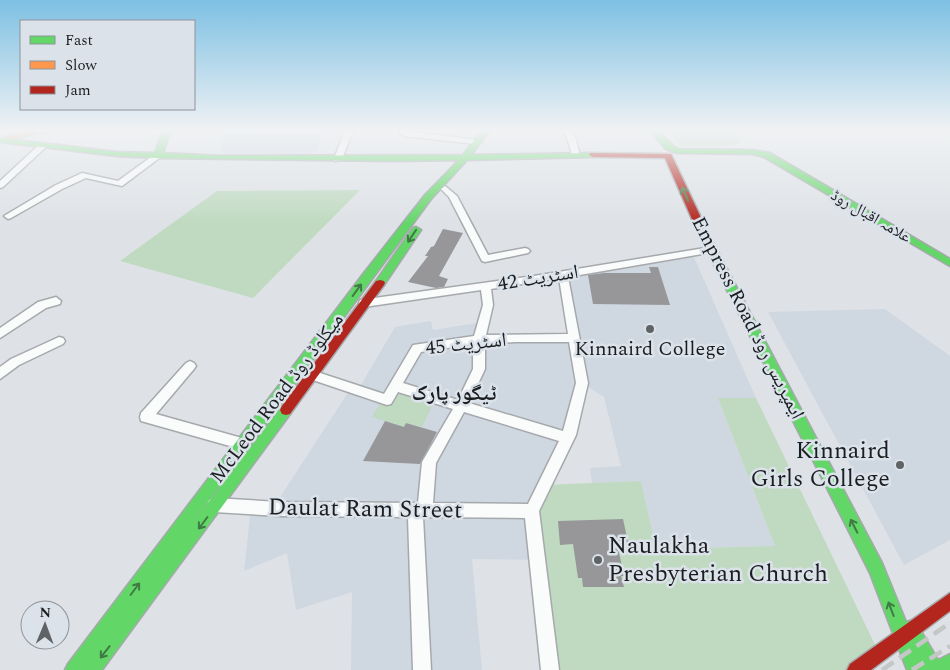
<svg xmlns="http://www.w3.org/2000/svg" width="950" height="670" viewBox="0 0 950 670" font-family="Spectral,'Noto Naskh Arabic',serif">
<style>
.built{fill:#cfd7e0}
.green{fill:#bfdac0}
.building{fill:#97979a}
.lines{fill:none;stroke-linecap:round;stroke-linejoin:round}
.street-casing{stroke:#a6a9ac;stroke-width:3}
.fast-casing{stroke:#a6a9ac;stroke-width:3}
.slow-casing{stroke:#a6a9ac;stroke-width:3}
.jam-casing{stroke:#a6a9ac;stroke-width:3}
.street{fill:#fafbfb;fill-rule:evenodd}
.fast{fill:#63d668;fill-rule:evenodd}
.slow{fill:#ff974d;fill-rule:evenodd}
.jam{fill:#b3261e;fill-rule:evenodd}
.rail{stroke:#c4c6c7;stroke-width:4.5;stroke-dasharray:14 7;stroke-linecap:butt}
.oneway{stroke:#3f7a44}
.poi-dot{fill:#5f6365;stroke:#dbe2ea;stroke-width:2}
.labels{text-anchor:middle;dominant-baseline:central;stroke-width:5;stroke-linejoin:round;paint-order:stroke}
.far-street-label{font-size:16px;fill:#1b1e20;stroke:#dbe2ea}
.street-label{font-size:20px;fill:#1b1e20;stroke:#dbe2ea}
.poi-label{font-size:20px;fill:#1b1e20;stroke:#dbe2ea}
.neighbourhood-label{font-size:21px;font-weight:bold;fill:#1b1e20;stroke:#dbe2ea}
.near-poi-label{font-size:24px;fill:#1b1e20;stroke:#dbe2ea;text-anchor:end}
.near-street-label{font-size:24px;fill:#1b1e20;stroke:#dbe2ea}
</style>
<rect width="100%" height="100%" fill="#dee2e6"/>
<g class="built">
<polygon points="221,130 325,130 313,158 221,158"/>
<polygon points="693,255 756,398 718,398 775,546 656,549 641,481 592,483 590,468 621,466 604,397 582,383 532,511 537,560 472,559 482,670 351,670 352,592 296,610 287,553 244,571 251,507 273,508 351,388 358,390 395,327 431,321 433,330 483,322 479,339 575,338 567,275"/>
<polygon points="885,309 950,356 950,540 904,565 768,312"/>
</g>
<g class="green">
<polygon points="669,130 733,130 741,141 739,144 726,146 680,146"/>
<polygon points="360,190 253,298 120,261 217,191"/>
<polygon points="395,386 436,398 422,427 406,423 404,427 372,417 383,399"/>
<polygon points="718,398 756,398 880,655 856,670 550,670 532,511 544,485 641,481 656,549 775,546"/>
</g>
<g class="building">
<polygon points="443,229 463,233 439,276 448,279 444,287 436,288 408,282 428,256 425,256 431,247 434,246"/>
<polygon points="649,267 658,267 670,305 593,304 588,275 604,273 651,273"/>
<polygon points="385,421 404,427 406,423 437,432 420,464 363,461"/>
<polygon points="623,519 628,542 617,543 624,576 621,576 624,587 583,587 582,578 578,578 573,544 560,545 558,521"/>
</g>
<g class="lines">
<g class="street-casing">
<g id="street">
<polygon points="345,130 353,130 342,159 335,161 334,159"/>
<polygon points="400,130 476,140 480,142 476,144 404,136 400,134"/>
<polygon points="562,130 570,130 575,137 580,155 579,157 572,155 567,137"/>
<polygon points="40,144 47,146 3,187 0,188 0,181"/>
<polygon points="155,154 162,156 122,186 86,178 62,189 11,218 8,219 4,216 56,185 82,173 118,181"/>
<polygon points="445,186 457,196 488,255 525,248 528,249 530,251 528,253 485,262 482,261 449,197 441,189"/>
<path d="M711,247l5,3 -2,2 -146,25 20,106 -12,52 -37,76 20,159h-18l-16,-152 -102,-1 8,153h-18l-5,-153 -128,-1 -66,-4 -5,-2 -2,-5 2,-5 5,-2 66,4 138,1 4,-41 31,-53 -55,-17 -7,12 -4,1 -80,-27 -2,-3 2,-3 4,-2 73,24 29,-49 61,-9 9,-31 -2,-15 -117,17 -4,-1 -1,-3 1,-3 174,-24zM559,278l9,56 -82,1 7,-30 -2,-16zM515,342h54l7,41 -13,48 -94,-28 16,-34v-25zM473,344v25l-15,31 -55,-17 18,-31zM464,412l95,29 -31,63 -95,-1 3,-40z"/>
<polygon points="56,297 61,301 60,304 46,308 0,338 0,328 38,302"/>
<polygon points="59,337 63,338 65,341 63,344 19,365 0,379 0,367 11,359"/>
<polygon points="190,361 194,363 196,366 194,369 156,414 249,440 251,444 249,448 244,450 141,421 140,417 141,413 186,363"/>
</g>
</g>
<g class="fast-casing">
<g id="fast">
<polygon points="163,130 171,130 163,153 221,156 463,155 482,130 490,130 471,155 593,153 597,155 593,157 467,160 431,199 190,526 282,406 286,405 290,406 292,410 290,414 102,670 65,670 68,664 364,273 425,195 459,160 394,161 158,158 117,156 0,142 0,138 117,152 155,153"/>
<polygon points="650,130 658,130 672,145 678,149 753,150 770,153 950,259 950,266 764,157 753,154 677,153 666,149"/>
<polygon points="416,227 421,230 384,285 376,285 375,283 376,281 413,228"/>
<polygon points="704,232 709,235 882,563 906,622 910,621 916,623 938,660 950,654 950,670 907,670 870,573 699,235"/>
</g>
</g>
<g class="slow-casing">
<polygon id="slow" points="38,130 54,130 10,139 6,137"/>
</g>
<g class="jam-casing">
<g id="jam">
<polygon points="590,153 671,154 709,235 707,237 701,237 699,235 665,158 593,157 589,155"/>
<polygon points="380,280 384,281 385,283 384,285 290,414 286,415 282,414 280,410 282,406 376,281"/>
<polygon points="950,593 950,611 871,670 847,670 850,664"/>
</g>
</g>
<use href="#street" class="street"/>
<use href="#fast" class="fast"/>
<use href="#slow" class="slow"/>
<use href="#jam" class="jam"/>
<g class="rail">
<polyline points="882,670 950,623"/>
<polyline points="912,670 950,646"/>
</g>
</g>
<defs><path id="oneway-shaft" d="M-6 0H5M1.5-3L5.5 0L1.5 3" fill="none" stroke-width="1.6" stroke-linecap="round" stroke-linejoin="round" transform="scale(1.25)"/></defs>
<g class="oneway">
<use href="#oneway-shaft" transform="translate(685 194) rotate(-115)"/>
<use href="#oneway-shaft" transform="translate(412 236) rotate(124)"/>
<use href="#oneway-shaft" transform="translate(357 290) rotate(-54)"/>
<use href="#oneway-shaft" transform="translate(203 523) rotate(127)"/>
<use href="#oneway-shaft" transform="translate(854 526) rotate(-117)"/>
<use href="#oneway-shaft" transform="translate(135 589) rotate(-53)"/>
<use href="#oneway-shaft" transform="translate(891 609) rotate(-111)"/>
<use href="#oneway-shaft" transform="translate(105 652) rotate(128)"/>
</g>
<linearGradient id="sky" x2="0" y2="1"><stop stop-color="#7dc0e3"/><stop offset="0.58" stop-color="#f0f2f4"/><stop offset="1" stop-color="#f0f2f4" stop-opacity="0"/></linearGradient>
<rect width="950" height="224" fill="url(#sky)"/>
<g class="poi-dot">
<circle cx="650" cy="329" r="5"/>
<circle cx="900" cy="465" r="5"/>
<circle cx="598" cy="560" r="5"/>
</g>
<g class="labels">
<g class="far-street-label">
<text transform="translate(871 216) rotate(30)">علامہ اقبال روڈ</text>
</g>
<g class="street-label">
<text transform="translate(538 278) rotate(-9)">اسٹریٹ 42</text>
<text transform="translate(748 318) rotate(63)">Empress Road ایمپریس روڈ</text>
<text transform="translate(466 344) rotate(-6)">اسٹریٹ 45</text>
<text transform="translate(277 398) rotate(-53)">McLeod Road میکلوڈ روڈ</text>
</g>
<g class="poi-label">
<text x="650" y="349">Kinnaird College</text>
</g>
<g class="neighbourhood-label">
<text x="454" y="394">ٹیگور پارک</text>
</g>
<g class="near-poi-label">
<text x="890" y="451">Kinnaird<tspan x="890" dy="28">Girls College</tspan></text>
<text x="608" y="546" text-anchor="start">Naulakha<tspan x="608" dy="28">Presbyterian Church</tspan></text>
</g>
<g class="near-street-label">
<text transform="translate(365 509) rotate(1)">Daulat Ram Street</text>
</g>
</g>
<rect x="20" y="20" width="175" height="90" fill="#dbe2ea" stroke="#8e9499"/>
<rect x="30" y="36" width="25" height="8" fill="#63d668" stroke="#8e9499"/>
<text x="65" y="45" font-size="15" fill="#1b1e20">Fast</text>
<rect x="30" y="61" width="25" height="8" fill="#ff974d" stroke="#8e9499"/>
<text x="65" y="70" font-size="15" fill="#1b1e20">Slow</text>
<rect x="30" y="86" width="25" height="8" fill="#b3261e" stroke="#8e9499"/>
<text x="65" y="95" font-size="15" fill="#1b1e20">Jam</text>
<g transform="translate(45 625) rotate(1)"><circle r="24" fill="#dbe2ea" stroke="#8e9499"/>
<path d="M0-4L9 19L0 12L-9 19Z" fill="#5f6365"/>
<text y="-8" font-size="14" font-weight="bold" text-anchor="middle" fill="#1b1e20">N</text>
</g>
</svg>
